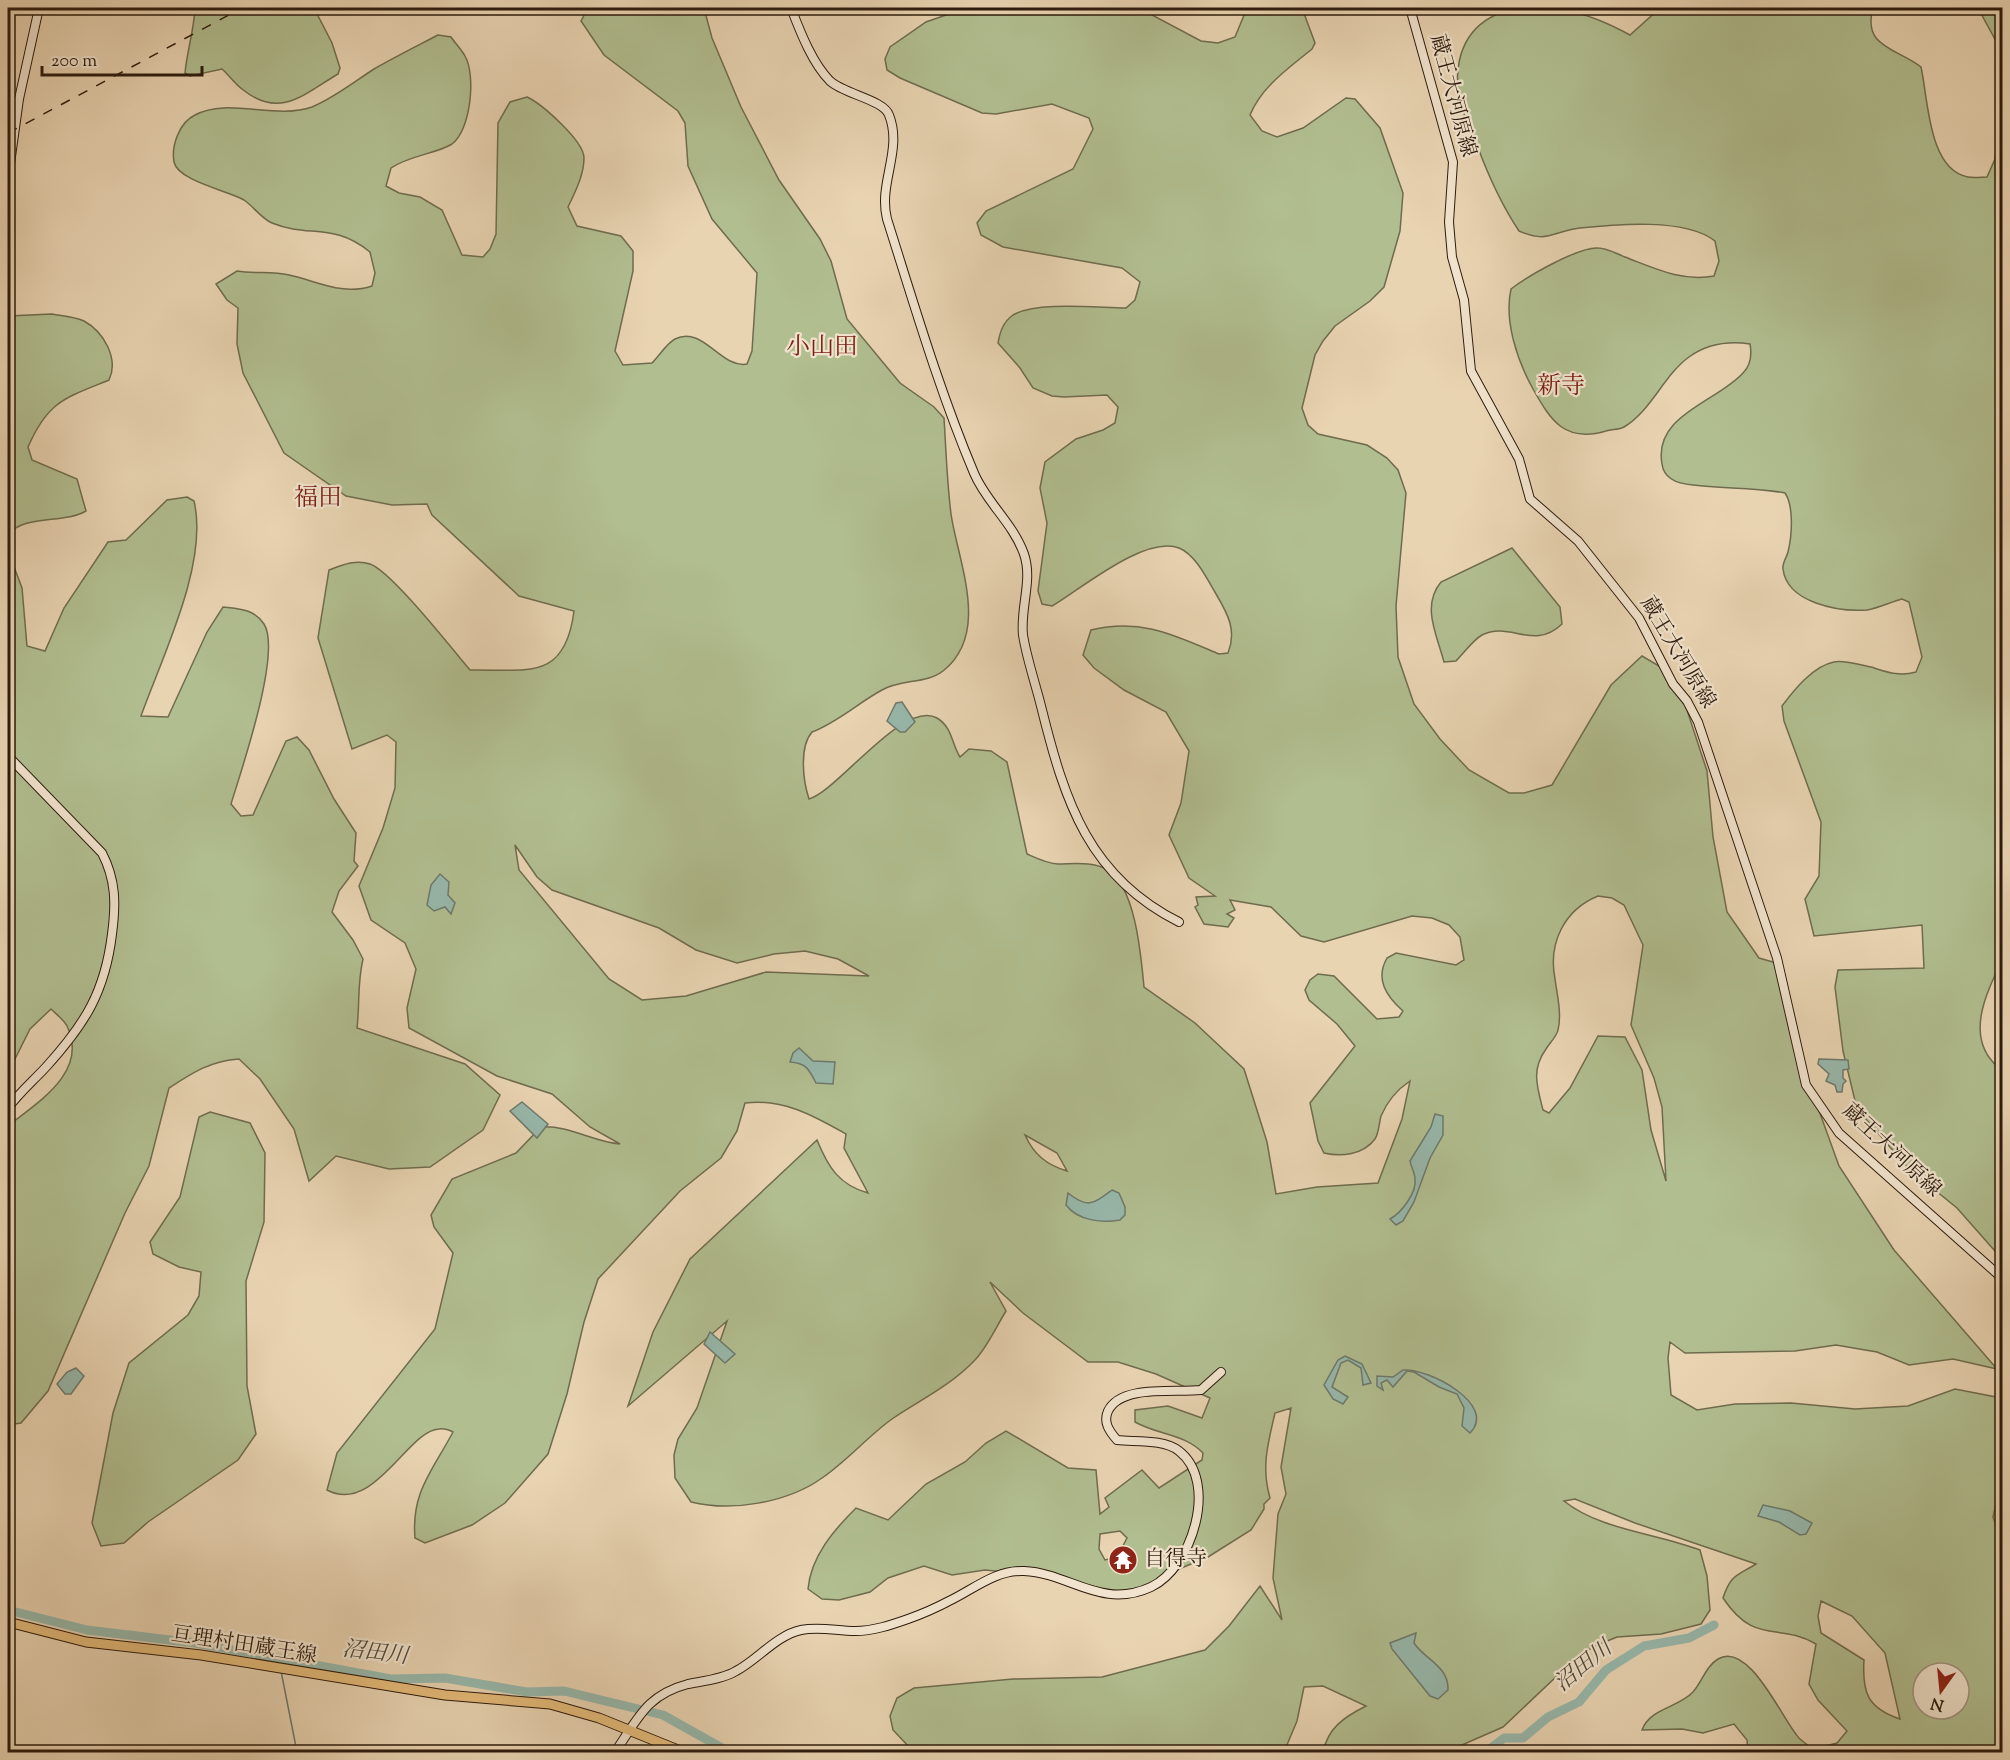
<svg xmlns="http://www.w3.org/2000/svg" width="2010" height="1760" viewBox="0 0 2010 1760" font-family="'Sorts Mill Goudy','Noto Serif JP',serif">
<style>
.green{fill:#b1be90;stroke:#6f6c4e;stroke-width:1.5;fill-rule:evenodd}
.water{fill:#97b8ab;stroke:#6d796c;stroke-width:1.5}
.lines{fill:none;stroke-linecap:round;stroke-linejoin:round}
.stream{stroke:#6d796c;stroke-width:1.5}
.river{stroke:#97b8ab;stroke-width:9}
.secondary-casing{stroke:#2d1b0d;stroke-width:10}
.primary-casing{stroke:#2d1b0d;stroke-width:11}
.secondary{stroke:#f1e3cd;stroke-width:8}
.primary{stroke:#e4ba79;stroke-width:9}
.rail{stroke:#2d1b0d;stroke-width:1.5;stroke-dasharray:10 10;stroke-linecap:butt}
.labels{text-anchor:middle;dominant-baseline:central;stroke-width:4.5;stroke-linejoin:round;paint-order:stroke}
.street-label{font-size:21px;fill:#2d1b0d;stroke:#f1e3cd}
.poi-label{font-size:21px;fill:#2d1b0d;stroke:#f1e3cd;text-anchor:start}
.water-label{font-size:22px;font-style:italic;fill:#4d4a3c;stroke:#f1e3cd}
.quarter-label{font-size:24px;fill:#7a1f14;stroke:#f1e3cd}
</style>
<rect width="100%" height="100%" fill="#e9d4b2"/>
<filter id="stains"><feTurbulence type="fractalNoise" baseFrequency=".00333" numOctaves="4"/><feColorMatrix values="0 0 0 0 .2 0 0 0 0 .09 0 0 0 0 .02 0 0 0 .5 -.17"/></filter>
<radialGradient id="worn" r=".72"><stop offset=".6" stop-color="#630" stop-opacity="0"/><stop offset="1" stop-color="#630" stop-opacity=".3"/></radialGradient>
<g class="green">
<path d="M195,8h119l18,35 8,25 -2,6c-34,20 -58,46 -96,15 -8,-6 -13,-14 -20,-20l-32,7 -5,-3c2,-22 9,-43 10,-65z"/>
<path d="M588,8h116l8,30 29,69 38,73 41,59 11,22 16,58 53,64 34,24 10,11c2,32 3,64 7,96 7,48 40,119 -8,157 -17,13 -42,8 -61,19 -24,13 -44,32 -70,42 -13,15 -9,49 -3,67 29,-8 94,-100 128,-81 16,10 14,25 23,39l9,-8 22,2 16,11 20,92c9,4 21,10 31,10 15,0 35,-3 50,6 28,18 33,87 36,117l51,36 49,46 23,73 9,52 41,-7 61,-4 24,-64 8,-38c-12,8 -23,21 -29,35 -2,7 -2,17 -6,23 -12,16 -34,18 -51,14l-6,-12 -8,-38 45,-57 -18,-22 -28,-24 -4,-10 5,-10 8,-6 16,2 43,43 22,-2 4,-6c-17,-15 -28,-32 -16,-53l9,-5 60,12 8,-5 -4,-23 -11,-12 -17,-7 -20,-2 -88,26 -23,-6 -30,-29 -41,-7 5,10 -8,4 7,4 -6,9 -24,-3 -9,-17 3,-2 -2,-8 19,-1 -26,-18 -20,-43 12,-32 8,-52 -23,-39 -42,-22 -30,-22 -11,-13 8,-25c50,-12 83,5 128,24l9,-1c9,-22 0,-39 -12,-59 -9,-15 -20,-39 -37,-46 -34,-13 -98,41 -127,58l-10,-2 -4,-13 9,-68 -7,-35 5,-26 31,-23 27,-9 12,-7 3,-16 -11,-12 -43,2 -12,-1 -19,-8 -13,-20 -22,-25c2,-11 5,-21 15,-28 24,-14 85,-7 113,-7l9,-8 5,-18 -18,-14 -119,-21 -22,-12 -4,-12 9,-12 87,-42 20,-40 -4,-11 -37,-14 -56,10 -14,-1 -82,-35 -13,-8 -2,-11 5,-12 36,-25 40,-14h173l62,33 17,2 17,-6 12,-29h55l13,35 -3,6c-23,19 -50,37 -62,66l12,16 15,6 26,-9 43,-30 9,1 25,29 23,65 -3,38 -16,56 -14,14 -35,25 -12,15 -8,14 -13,53 6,17 10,9 49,11 20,13 11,12 8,23 -10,113 2,51 16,47 26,35 29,31 40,23h15l28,-8 59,-100 31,-29 29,17 13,28 23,70 6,66 14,75 32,46 21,6 29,119 30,83 55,84 103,119 -44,-10 -44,6 -32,-13 -41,-7 -41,6 -110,2 -15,-11 -2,16 3,37 26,15 38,-6 56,-1 64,6 53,-3 47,-17 41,8 6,11v69l-9,40 9,25v210h-254l-1,-12 -13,-16 -31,9 -21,-4 -40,1c8,-22 36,-22 51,-38 9,-10 13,-26 25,-33 31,-19 65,62 81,79 4,4 10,8 14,11l24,-6 10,-12 -29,-31 -9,-16 7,-40c-38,-22 -61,2 -93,-46 8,-24 14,-22 33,-34l-121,-41 -60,-24 -11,2c36,29 92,32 136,49l7,26 3,34 -9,14 -40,10 -44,3 -22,9 -18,11 -74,70 -57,25h-123c5,-24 21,-35 43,-46l-43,-20 -19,1 -7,34 -13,31h-364l-8,-2 -19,-20 -3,-14 7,-18 17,-10 99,-9 89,-2 103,-27 24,-24 31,-40 22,34 -9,-42 5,-64 8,-20 -5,-27 10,-59 -16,5c-7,30 -14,54 -5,85l-6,6v5l-13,21 -43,27 -29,12 -20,16 -19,10 -115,-21 -40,-4 -33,5 -28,-9 -36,12 -18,14 -31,8 -17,-1 -14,-10c3,-33 26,-59 48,-81l32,12 38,-36 39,-22 21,-19 20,-12 62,37 28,2 4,44 9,-7 -4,-9 37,-28 17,18 43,-28 1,-7c-18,-19 -45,-18 -68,-31v-12l33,-4 34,12 8,-20 -54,-24 -38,-12h-30l-65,-49 -33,-31 16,29c-10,16 -19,37 -32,50 -24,25 -54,39 -82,58 -25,18 -45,42 -70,59 -35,25 -91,34 -131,24l-16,-24 -1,-23 4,-16 19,-31 30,-87 -99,85 25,-74 37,-73 127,-119c11,27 22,45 51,53l-24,-45 2,-14c-32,-18 -63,-36 -101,-31l-8,28 -16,27 -41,33 -82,88 -14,43 -17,72 -19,60 -43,49 -33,22 -47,18 -10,-5c-4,-46 18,-68 38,-106 -4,-2 -9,-4 -14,-3 -31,1 -65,86 -112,61l10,-37 98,-124 18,-76 -19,-26 -3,-12 21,-36 64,-26 25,-26c28,-2 52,15 79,17l-30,-17 -38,-33 -55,-18 -88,-48 -2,-20 9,-39 -11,-26 -34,-23 -12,-34 24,-58 12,-40 1,-46 -9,-7 -35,14 -34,-111 11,-68c13,-5 27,-11 41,-6 21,7 82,85 100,106 57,-1 95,12 104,-59l-55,-15 -87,-81 -5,-11 -35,1 -46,-9 -62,-43 -41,-80 -6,-29 1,-36 -11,-8 -11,-16 21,-13c18,3 35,0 52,4 28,6 54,21 83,11l3,-13 -5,-21c-37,-30 -61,-14 -98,-29 -10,-4 -19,-17 -28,-23 -15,-9 -66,-19 -70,-38 -3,-17 6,-40 21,-47 33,-18 80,5 117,-8 22,-9 42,-25 62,-38 21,-12 43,-23 64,-34l13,2c4,6 10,12 14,19 11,19 6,74 -13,88 -16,10 -42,11 -61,24l-5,18 13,7 21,4 22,13 20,45 21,2 7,-8 6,-15 2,-111 12,-21 17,-5c15,7 57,44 57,61 0,17 -9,34 -16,49l9,19 44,10 12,15v20l-18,80 8,14 29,-2c7,-7 15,-20 23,-24 28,-14 46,30 72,25l5,-13 5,-78 -45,-54 -24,-53 -3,-43 -7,-12 -74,-56 -23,-34zM515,845l22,32 15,13 107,38 37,22 41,13 37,-9 31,-3 33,8 31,17 -103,-4 -80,24 -44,4 -33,-21 -90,-109zM1598,896l14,2 12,7 19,40 -12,80 23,53 8,29 4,74 -15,-51 -9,-60 -17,-33 -27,-1 -28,52 -21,25 -6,-3c-6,-24 -12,-40 3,-61 3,-5 11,-13 12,-19 4,-16 -1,-36 -3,-51 -7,-36 9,-69 43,-83zM1025,1135l32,18 10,18c-20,-6 -33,-16 -42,-36zM1120,1531l7,7 -10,19 -12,3 -6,-11 1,-15zM1821,1601l31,15 33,37 15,66c-33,-11 -38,-27 -36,-59l-43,-27 -3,-17zM1923,1673h36v36h-36z"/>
<path d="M1516,8c48,0 70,3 114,27l29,-26 214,-1c-11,39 23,40 48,59 7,30 7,103 47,110 6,1 14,0 19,0l8,-18 7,-61v863c-16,32 -38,77 -4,106l4,-1v193l-45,-51 -48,-39 -52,-60 -14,-58 -8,-64 3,-17 86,-2 -2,-43 -108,11 -9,-37 14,-23 2,-54 -37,-101 -2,-15c12,-16 31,-40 52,-44 10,-2 27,3 37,5 16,5 28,10 45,5l6,-15 -13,-55 -7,-3c-11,3 -24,9 -35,11 -28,2 -80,-7 -84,-41 -1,-6 4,-12 5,-17 4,-16 6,-46 -3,-59 -31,-6 -62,-4 -92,-8 -14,-1 -29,-5 -31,-21 -9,-49 55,-62 81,-91 8,-8 9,-18 7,-29 -21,-3 -43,0 -61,13 -25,18 -38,54 -65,70 -5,3 -13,2 -18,4 -41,12 -55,-10 -73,-42 -16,-29 -29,-68 -22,-100 17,-13 67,-42 87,-41 9,0 19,6 27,9 29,11 57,25 89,19l5,-15 -4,-20c-29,-23 -98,-17 -135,-13 -27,3 -32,16 -61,3 -18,-27 -31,-56 -42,-86 -6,-16 -17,-35 -19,-52 -4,-45 14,-75 58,-85z"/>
<polygon points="1978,8 2002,8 2002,84 1997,43"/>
<path d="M52,314c10,2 23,3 32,7 20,11 35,38 25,59 -44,18 -61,21 -81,67l4,13 45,19 9,32c-22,13 -62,3 -78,24v-219z"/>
<path d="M187,497l7,4c15,62 -32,156 -53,215l27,1 39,-85 16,-25c17,2 31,2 41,17 18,28 -23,147 -33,180l10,12 12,-1 33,-74 11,-4 12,13 25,49 22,34 -2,28 4,5 -19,25 -7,21 21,28 10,19c-6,26 -3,43 -6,69l108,36 35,31 -17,35 -53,37 -41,2 -53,-13 -27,25 -15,-52 -34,-50 -21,-20c-29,2 -47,14 -70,29l-20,78 -24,47 -77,178 -27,32 -13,2v-299c30,-24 81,-54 59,-100 -3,-6 -11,-12 -16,-17l-21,20 -22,44v-522l14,37 5,58 18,5 19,-43 44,-66 18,-2 41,-40z"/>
<path d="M1512,548l48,59 2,17c-28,27 -52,-3 -80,11 -9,5 -18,18 -26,26l-12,1c-7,-27 -23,-56 -3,-80z"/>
<polygon points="210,1112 250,1123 265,1153 264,1222 246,1281 247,1386 256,1434 238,1460 148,1522 124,1543 101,1546 92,1523 113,1413 129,1363 188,1315 199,1296 201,1272 179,1267 153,1254 150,1242 180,1197 199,1117"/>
</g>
<g class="water">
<polygon points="902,702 915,722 905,732 900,732 887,721 896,703"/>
<polygon points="440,874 449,882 448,895 455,903 451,914 445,907 434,911 427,905 431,885"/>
<path d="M799,1048l14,13 22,1 -2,22 -17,-1c-7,-14 -10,-20 -26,-21l3,-9z"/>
<polygon points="1819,1059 1848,1060 1849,1069 1843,1070 1843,1078 1846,1081 1843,1084 1842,1092 1837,1092 1835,1085 1826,1081 1829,1074 1818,1064"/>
<polygon points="522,1102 548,1124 537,1138 510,1111"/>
<path d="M1435,1114l8,2v19l-13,23 -16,44 -11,19 -7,4 -6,-6c11,-6 27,-26 25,-40 0,-6 -4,-12 -5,-18l21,-34z"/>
<path d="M1112,1190l7,3 6,14v8l-5,5c-18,3 -42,1 -54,-15l2,-12c20,16 25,11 44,-3z"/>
<polygon points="710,1332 735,1354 725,1363 704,1344"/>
<polygon points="1345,1356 1362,1364 1371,1383 1363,1385 1361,1368 1348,1360 1341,1363 1332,1387 1348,1397 1343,1404 1333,1399 1324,1385 1338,1360"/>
<polygon points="76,1368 84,1376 71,1394 65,1394 57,1384 67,1372"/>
<path d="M1403,1370c26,-2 95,35 67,63l-8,-7 2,-18 -7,-14 -18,-7 -25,-15 -7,-1 -14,16 -6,-7 -6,3 2,7 -6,-4v-10l16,1z"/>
<polygon points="1763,1505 1790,1511 1812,1523 1806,1534 1800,1535 1779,1522 1758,1516"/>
<path d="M1416,1633l-2,10c11,17 35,23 34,47l-10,9 -8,-3 -38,-47 -2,-6z"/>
</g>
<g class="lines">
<polyline class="stream" points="281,1671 297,1752"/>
<g class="river">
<polyline points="8,1610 87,1630 195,1643 391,1679 445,1678 527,1692 564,1691 663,1715 729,1752"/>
<polyline points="1486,1752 1504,1738 1523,1738 1548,1717 1579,1702 1606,1670 1644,1646 1689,1638 1714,1625"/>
</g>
<g class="secondary-casing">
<g id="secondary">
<path d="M791,8c9,23 21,55 39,73 14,13 54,19 59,34 14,35 -11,68 -2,104 27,85 52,171 87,254 12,29 39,50 50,81 9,26 -4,54 -1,81 4,25 13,50 19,75 23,92 47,167 137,212"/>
<polyline points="1410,8 1453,162 1449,222 1452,257 1464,300 1471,371 1519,459 1530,499 1578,541 1639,618 1673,684 1687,701 1698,722 1777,958 1806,1085 1839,1133 2002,1278"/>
<polyline points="8,178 19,99 39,8"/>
<path d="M8,756l94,97c14,27 14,51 10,81 -7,58 -27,90 -66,133 -13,14 -27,26 -38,41"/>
<path d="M615,1752c23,-33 31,-57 73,-68 15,-3 35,-5 48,-13 21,-11 41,-36 65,-41 18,-4 36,1 54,1 18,0 36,-6 53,-12 14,-5 28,-11 41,-18 25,-12 46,-31 75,-30 46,2 77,39 127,16 41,-19 68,-105 28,-136 -15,-12 -43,-9 -62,-11 -8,-9 -14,-18 -9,-29 13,-27 68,-18 93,-21l20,-18"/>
</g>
</g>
<g class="primary-casing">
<polyline id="primary" points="8,1622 86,1642 201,1655 445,1695 550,1704 599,1718 683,1752"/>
</g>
<use href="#secondary" class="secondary"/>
<use href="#primary" class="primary"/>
<polyline class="rail" points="8,133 242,8"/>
</g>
<defs>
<g id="temple-disc" transform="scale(1.5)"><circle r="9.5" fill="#8f2418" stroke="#f1e3cd"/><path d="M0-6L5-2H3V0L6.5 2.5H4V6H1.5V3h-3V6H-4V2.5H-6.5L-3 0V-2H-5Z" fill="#fff"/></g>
</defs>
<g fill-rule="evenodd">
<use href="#temple-disc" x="1123" y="1560"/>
</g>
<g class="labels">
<g class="street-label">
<text transform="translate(1452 96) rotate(75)">蔵王大河原線</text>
<text transform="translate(1677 653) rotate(59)">蔵王大河原線</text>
<text transform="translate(1891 1151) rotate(43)">蔵王大河原線</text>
<text transform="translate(244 1646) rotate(9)">亘理村田蔵王線</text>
</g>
<g class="poi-label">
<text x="1144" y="1560">自得寺</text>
</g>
<g class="water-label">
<text transform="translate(375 1654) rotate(7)">沼田川</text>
<text transform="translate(1584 1667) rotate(-39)">沼田川</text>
</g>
<g class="quarter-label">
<text x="822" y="348">小山田</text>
<text x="1561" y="387">新寺</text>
<text x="318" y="499">福田</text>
</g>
</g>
<rect width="2010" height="1760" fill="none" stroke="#e9d4b2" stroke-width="30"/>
<rect x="9" y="9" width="1992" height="1742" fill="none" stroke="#2d1b0d" stroke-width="3"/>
<rect x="15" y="15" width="1980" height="1730" fill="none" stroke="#2d1b0d" stroke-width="1.5"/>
<g transform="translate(1941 1691) rotate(195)"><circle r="28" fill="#f1e3cd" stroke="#a39380" stroke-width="1.5"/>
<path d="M0-4.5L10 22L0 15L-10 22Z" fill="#8f2418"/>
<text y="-9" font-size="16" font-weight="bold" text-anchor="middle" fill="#2d1b0d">N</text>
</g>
<path d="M42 66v9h160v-9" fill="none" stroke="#2d1b0d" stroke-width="3"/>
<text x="51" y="66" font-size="18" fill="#2d1b0d" stroke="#f1e3cd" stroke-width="4.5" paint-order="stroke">200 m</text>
<rect width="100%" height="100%" filter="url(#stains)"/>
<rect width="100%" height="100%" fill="url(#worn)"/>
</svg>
